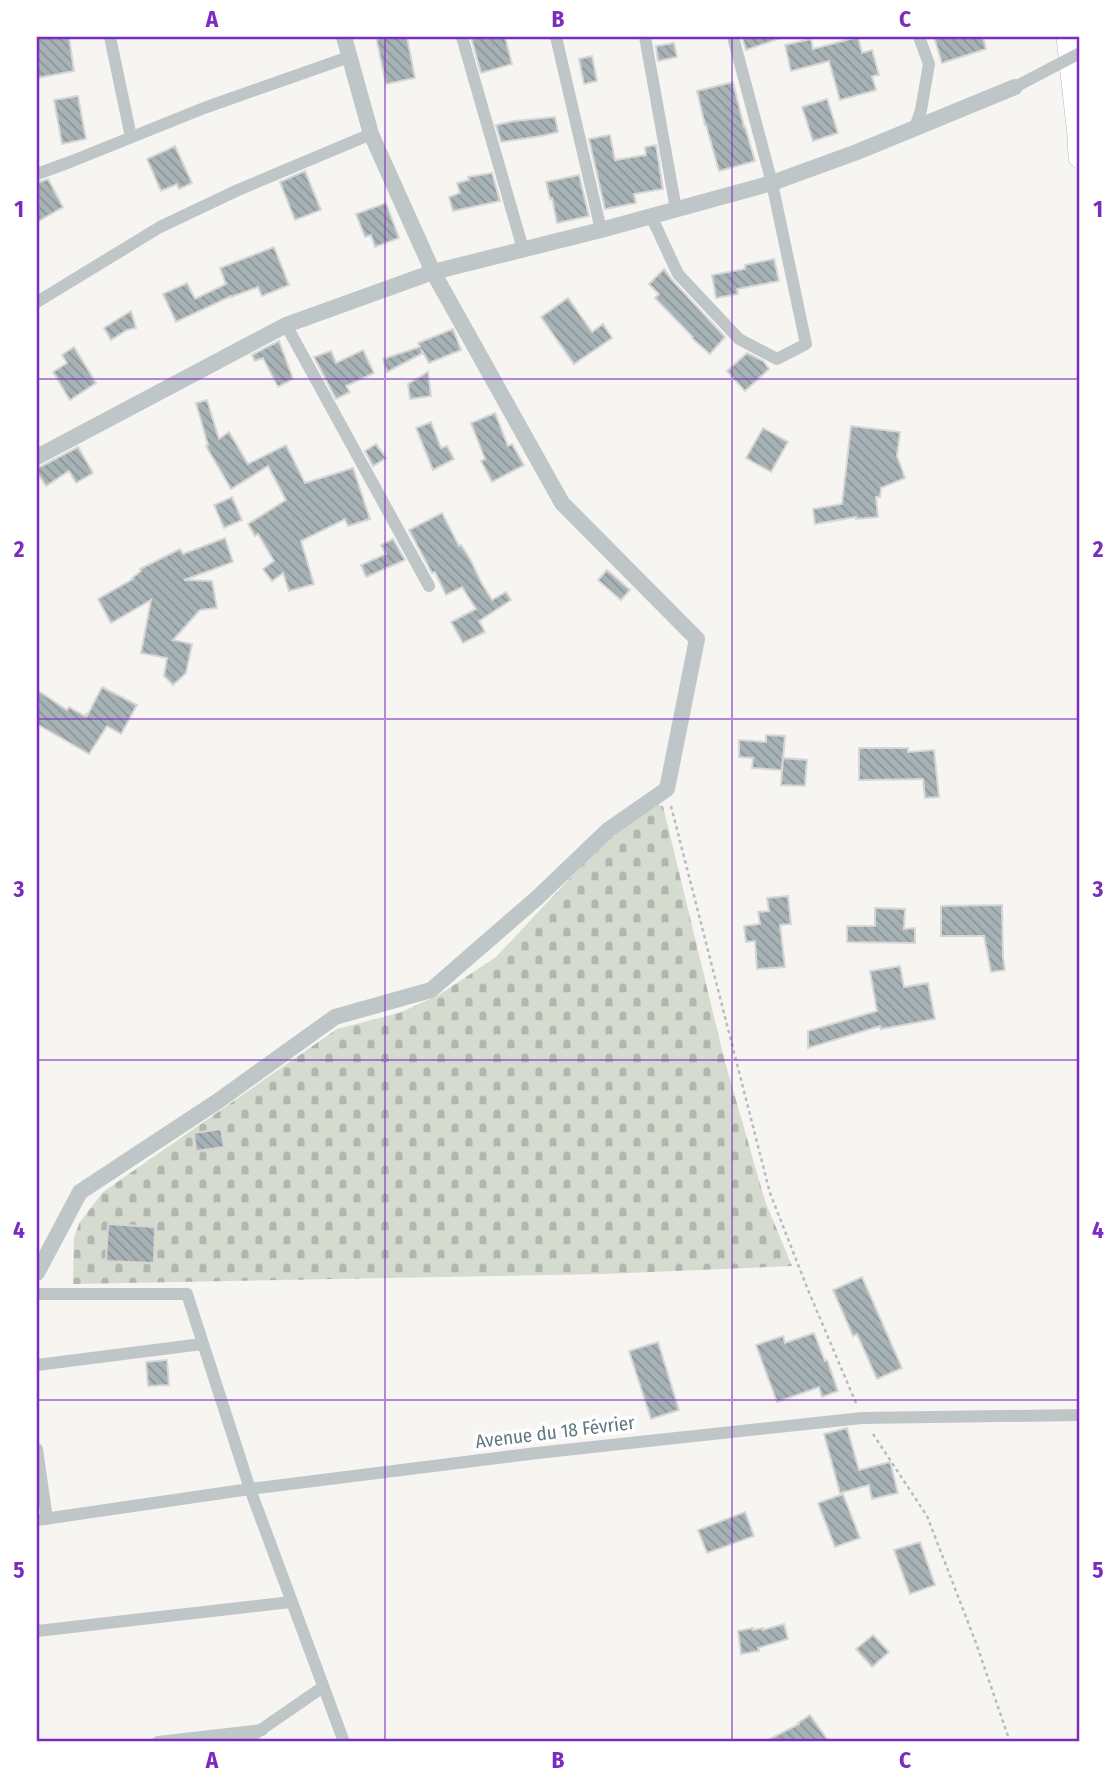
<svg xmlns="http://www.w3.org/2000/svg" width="1117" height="1779" viewBox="0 0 1117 1779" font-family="'Fira Sans Condensed',sans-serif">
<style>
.cemetery{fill:url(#cemetery-stones)}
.building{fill:url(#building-back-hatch);stroke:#d7d6d4;stroke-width:2}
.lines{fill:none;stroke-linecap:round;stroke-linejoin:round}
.motorway-casing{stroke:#b2b8ba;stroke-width:24}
.path{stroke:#b7bcbe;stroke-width:2.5;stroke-dasharray:3.5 3.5;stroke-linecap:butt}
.minor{stroke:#bfc6c8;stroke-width:12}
.tertiary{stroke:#bfc6c8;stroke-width:16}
.motorway{stroke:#fff;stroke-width:23}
.minor-bridge{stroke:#bfc6c8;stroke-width:12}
.grid{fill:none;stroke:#7b2cbf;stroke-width:2;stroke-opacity:0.55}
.labels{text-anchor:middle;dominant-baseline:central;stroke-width:7;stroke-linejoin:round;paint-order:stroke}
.street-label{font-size:19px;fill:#5e787f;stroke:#fff}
.neatline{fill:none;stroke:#7b2cbf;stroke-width:2.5}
.grid-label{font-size:23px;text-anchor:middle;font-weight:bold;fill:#7b2cbf}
</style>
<defs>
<pattern id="cemetery-stones" width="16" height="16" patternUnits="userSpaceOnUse" patternTransform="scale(1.75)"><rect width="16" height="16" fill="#d6dbd0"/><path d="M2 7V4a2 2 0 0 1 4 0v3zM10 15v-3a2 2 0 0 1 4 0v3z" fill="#b1b6ae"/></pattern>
<pattern id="building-back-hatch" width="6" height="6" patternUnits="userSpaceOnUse" patternTransform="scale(1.75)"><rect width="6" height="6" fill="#a6b2b5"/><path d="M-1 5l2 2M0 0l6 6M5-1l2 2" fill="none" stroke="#8a9698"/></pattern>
</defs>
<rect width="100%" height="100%" fill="#f6f5f1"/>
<polygon class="cemetery" points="655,804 663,806 725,1062 765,1201 792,1266 604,1274 73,1284 74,1237 80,1222 103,1192 337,1029 399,1013 439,995 496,957 599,847"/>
<g class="building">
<polygon points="37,37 69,37 74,71 37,78"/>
<polygon points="376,37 407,37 415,78 386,84"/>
<polygon points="471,37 505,37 512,64 481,73"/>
<polygon points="742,37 777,37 778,39 746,50"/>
<polygon points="858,37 862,53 872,50 879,75 872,76 876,90 840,100 829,61 791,71 785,45 811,39 813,49"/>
<polygon points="934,37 983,37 986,49 942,63"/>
<polygon points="674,43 677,57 658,61 656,46"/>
<polygon points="592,56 597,81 584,84 579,59"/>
<polygon points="733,82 744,127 745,127 755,161 719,171 706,125 705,125 697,91"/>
<polygon points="78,96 86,139 62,144 54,100"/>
<polygon points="827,99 838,133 813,141 802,107"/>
<polygon points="555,117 558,132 541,136 501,142 496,125 514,121"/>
<polygon points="610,135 615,160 646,155 645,147 656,145 663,189 634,194 636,203 605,209 589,139"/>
<polygon points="175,146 192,183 179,189 177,184 161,191 147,159"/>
<polygon points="305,171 321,210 295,220 280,182"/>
<polygon points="492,173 500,201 453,211 449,197 460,193 457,183 469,180 468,177"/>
<polygon points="579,175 589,216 557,223 552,198 550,199 546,182"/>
<polygon points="48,179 63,207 37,222 37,183"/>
<polygon points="386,203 399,238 375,247 371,235 365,237 356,214"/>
<polygon points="274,247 289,285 262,296 258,287 231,297 231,296 176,322 163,294 187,283 195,299 226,284 220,268"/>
<polygon points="774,259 779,281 737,289 738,294 716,298 712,275 745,269 745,265"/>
<polygon points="664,269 672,280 725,337 710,354 692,338 693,337 655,298 659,294 649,284"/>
<polygon points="568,298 592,332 603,324 612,338 574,364 541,317"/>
<polygon points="131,311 136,328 127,330 111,340 104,328"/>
<polygon points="453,329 461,350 429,363 421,349 423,353 387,372 383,359 420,347 418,343"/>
<polygon points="279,341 293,379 278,387 263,358 255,361 252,355"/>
<polygon points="74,347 96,383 70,400 53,372 67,363 62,355"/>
<polygon points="363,350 374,373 346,386 350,392 336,399 314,357 331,351 336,363"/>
<polygon points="747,353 763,361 769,369 745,391 727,371"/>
<polygon points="428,372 431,396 410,399 408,384"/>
<polygon points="207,400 219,439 229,432 248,464 286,445 305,483 353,468 370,519 348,526 345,519 301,541 314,584 289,591 283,573 272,581 263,569 274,561 258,534 255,536 248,524 286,500 268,466 231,489 206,446 208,445 196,403"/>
<polygon points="495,413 508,446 512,444 524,465 492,482 481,461 485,459 471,423"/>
<polygon points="431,422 441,448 447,446 454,459 433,470 416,428"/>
<polygon points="851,426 900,432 897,456 905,478 881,488 880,497 876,497 878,517 856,519 856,517 815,524 813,509 842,504"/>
<polygon points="763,428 788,442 771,472 746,458"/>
<polygon points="376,444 386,458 373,466 365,451"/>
<polygon points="78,447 93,473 76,483 69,471 46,486 37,472 37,467 42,466"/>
<polygon points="232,497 242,520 224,528 214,505"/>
<polygon points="442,513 459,546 461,545 470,559 482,584 492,600 506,592 511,600 479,621 485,632 463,643 451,622 476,609 462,587 446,595 435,572 432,573 409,530"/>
<polygon points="225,538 233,562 184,580 212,581 217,608 200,610 173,640 192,644 186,673 173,685 164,676 167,658 141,653 151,600 111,623 98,599 133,579 132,578 141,571 140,569 180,549 183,554"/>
<polygon points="393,539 405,560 366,577 361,565 386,554 381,545"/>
<polygon points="607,570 630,590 621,600 598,580"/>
<polygon points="102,687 137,705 121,734 107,726 89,754 37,724 37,690 67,710 69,707 85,716 86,714 87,716"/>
<polygon points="766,735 785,736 782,770 752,768 753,758 739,757 739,740 766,742"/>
<polygon points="859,748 908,748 908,752 934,750 939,797 925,798 923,779 859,780"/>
<polygon points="783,758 807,760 805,786 781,785"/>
<polygon points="788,896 791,924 780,925 785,967 757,969 755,941 746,942 744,926 760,924 758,912 769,911 767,898"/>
<polygon points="1002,905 1003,957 1005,970 991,972 984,936 941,936 941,906"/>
<polygon points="875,908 905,909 904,929 915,928 915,943 847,942 847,926 875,926"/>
<polygon points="900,966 904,987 928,983 935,1019 881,1029 880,1026 808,1048 808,1031 877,1011 870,971"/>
<polygon points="221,1129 224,1147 196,1151 194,1133"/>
<polygon points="108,1224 155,1227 154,1263 106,1261"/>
<polygon points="862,1277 902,1368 877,1379 857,1334 853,1336 833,1290"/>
<polygon points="814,1333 825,1361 827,1360 838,1391 822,1397 819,1387 777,1402 756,1345 783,1336 785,1343"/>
<polygon points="658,1342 679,1410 651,1419 629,1351"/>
<polygon points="167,1360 169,1385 148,1386 146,1362"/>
<polygon points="847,1428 859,1470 890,1462 898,1493 872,1499 869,1485 840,1493 824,1434"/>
<polygon points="843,1494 860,1538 835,1547 818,1503"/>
<polygon points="745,1512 754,1536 707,1553 698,1530"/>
<polygon points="920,1542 935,1585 910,1594 894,1550"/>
<polygon points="784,1624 788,1639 758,1648 759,1651 741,1654 738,1631 753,1628 753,1630 763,1628 763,1630"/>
<polygon points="873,1635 889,1652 872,1667 856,1649"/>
<polygon points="810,1715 829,1742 764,1742 799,1724 798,1723"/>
</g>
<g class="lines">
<g class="motorway-casing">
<polyline id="motorway" points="1068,37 1079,135 1080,157"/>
</g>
<g class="path">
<polyline points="671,806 770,1193 808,1290 856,1403"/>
<polyline points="873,1434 927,1516 976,1643 1010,1742"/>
</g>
<g class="minor">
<polyline points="110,37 131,137"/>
<polyline points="462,37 523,249"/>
<polyline points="556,37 601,230"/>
<polyline points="645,37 676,209"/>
<polyline points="915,128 921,110 929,64 919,37"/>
<polyline points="37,174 70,162 204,108 349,57"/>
<polyline points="651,216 678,274 739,339 777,359 806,344 772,183 733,37"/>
<polyline points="37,302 160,227 238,190 371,134"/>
<polyline points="286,325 429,586"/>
<polyline points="37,1294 187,1294 250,1489 344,1742"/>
<polyline points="37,1365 202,1344"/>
<polyline points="37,1449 47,1519"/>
<polyline points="37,1520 250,1489 537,1453 862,1418 1080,1415"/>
<polyline points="37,1631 291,1602"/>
<polyline points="158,1742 262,1730"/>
<polyline points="243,1742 323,1687"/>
</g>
<g class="tertiary">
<polyline points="37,457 286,325 433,272 601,230 772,183 857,152 1015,87"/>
<polyline points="37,1273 80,1192 218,1101 335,1017 431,990 537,898 608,830 667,789 697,639 562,503 433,272 371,134 344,37"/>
</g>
<use href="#motorway" class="motorway"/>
<polyline class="minor-bridge" points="1015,87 1080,53"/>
</g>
<path class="grid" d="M385,37v1705M732,37v1705M37,379h1043M37,719h1043M37,1060h1043M37,1400h1043"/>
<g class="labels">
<g class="street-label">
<text transform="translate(555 1432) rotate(-7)">Avenue du 18 Février</text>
</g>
</g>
<rect width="1117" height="1779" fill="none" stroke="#ffffff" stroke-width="77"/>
<rect x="38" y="38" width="1040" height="1702" class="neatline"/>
<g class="grid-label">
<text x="212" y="27">A</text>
<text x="558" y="27">B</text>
<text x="905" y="27">C</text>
<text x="19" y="217">1</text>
<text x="1098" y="217">1</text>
<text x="19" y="557">2</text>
<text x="1098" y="557">2</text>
<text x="19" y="897">3</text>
<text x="1098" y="897">3</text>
<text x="19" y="1238">4</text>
<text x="1098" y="1238">4</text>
<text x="19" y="1578">5</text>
<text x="1098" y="1578">5</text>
<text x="212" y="1768">A</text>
<text x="558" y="1768">B</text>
<text x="905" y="1768">C</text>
</g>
</svg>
